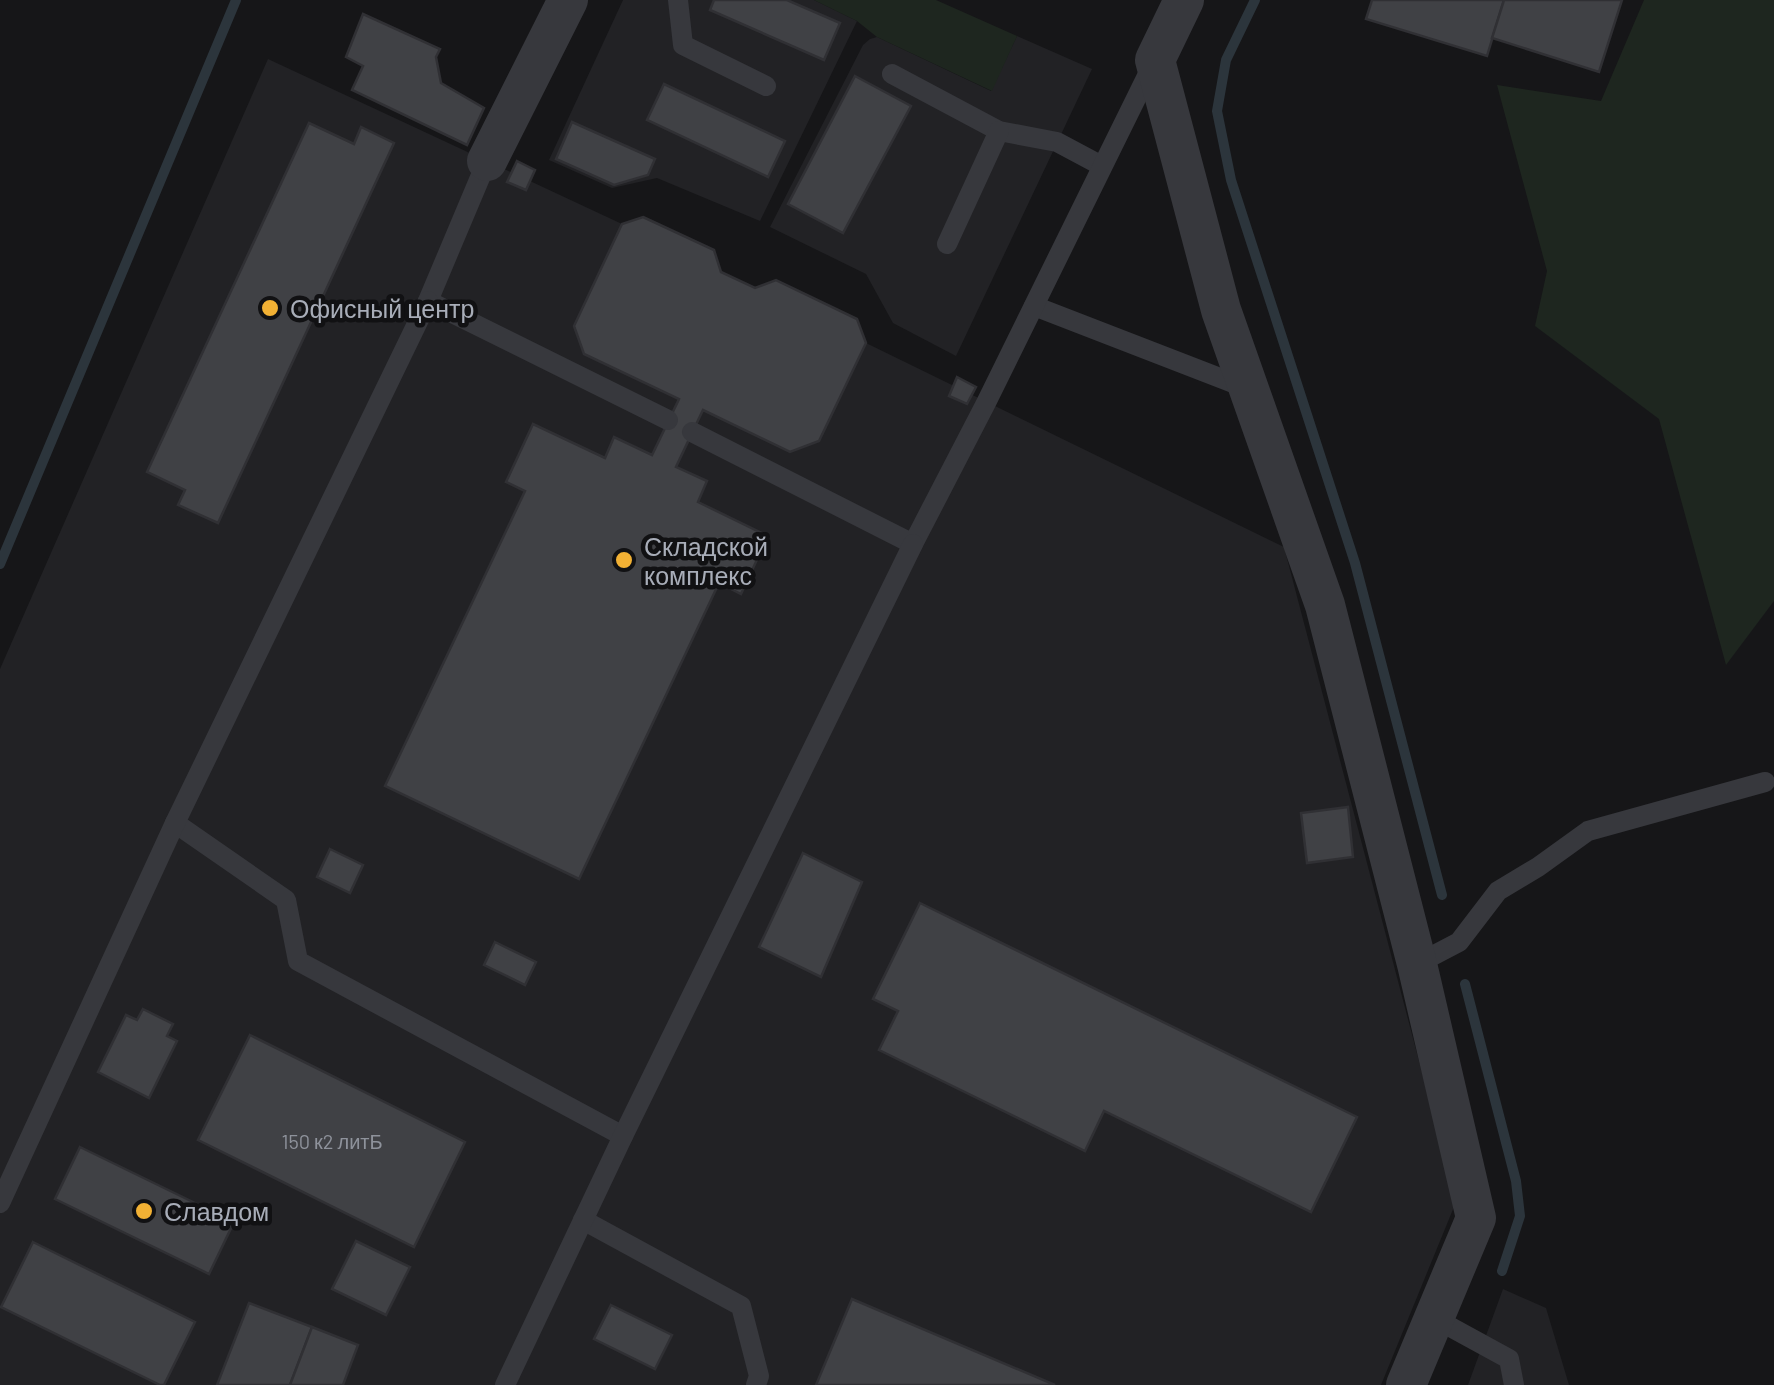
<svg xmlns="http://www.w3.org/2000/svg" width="1774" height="1385" viewBox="0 0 1774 1385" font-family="Barlow,sans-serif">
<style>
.built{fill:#222225}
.green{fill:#1e261f}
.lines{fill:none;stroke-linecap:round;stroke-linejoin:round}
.stream{stroke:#2c353c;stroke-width:10}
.building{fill:#404145;stroke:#303034;stroke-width:2.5}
.lane{stroke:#37383d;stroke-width:20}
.street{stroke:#37383d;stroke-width:40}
.poi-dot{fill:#f2b134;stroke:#111113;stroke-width:4}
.labels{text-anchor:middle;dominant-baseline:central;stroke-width:9;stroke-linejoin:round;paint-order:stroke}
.number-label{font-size:20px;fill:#8e929b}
.poi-label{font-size:25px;fill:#a8adb8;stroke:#111113;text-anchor:start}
</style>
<rect width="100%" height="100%" fill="#161618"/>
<g class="built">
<polygon points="623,0 814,0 857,21 760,221 657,178 612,188 549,160"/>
<polygon points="1017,36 1092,69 956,356 893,323 866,274 770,227 863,45 870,39 877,37 991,91"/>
<polygon points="268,59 622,224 643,217 714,250 721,272 755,287 776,280 857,319 866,343 1284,547 1456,1202 1381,1385 0,1385 0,669"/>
<polygon points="1503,1289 1546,1308 1569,1385 1468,1385"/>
</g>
<g class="green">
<polygon points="814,0 936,0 1017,36 992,91 877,37 857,21"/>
<polygon points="1644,0 1774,0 1774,601 1726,665 1659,419 1535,326 1547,271 1497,85 1601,101"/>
</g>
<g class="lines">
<g class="stream">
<polyline points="1255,0 1226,60 1217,111 1231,180 1355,563 1442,895"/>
<polyline points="0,564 236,0"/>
<polyline points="1465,984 1516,1181 1520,1216 1502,1271"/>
</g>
</g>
<g class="building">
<polygon points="714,0 787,0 840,23 824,60 710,10"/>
<polygon points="1372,0 1504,0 1487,56 1366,19"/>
<polygon points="1504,0 1622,0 1599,72 1492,38"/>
<polygon points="363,14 440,49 436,57 441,83 484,108 467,145 352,90 363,66 346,57"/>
<polygon points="855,76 911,106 843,233 788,204"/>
<polygon points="664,84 785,141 768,177 647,120"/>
<polygon points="572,122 655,159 648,175 614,185 556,159"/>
<polygon points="309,123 354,144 361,127 394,143 218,523 178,505 185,490 147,472"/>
<polygon points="517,161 535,170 526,190 507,182"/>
<polygon points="643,217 714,250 721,272 755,288 776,280 857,319 866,343 819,441 790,452 703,410 676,467 707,481 698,502 768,536 741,594 719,583 579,879 385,786 525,491 506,482 533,424 605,458 614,437 652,455 679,399 584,354 574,326 622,224"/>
<polygon points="957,377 976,387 967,404 949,396"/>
<polygon points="1348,807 1353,857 1307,863 1301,813"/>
<polygon points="330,849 363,865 350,893 317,877"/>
<polygon points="803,853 862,882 821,977 759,947"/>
<polygon points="920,903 1357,1117 1311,1212 1104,1111 1085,1151 879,1050 898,1011 873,999"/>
<polygon points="495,942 536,962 525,985 484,965"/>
<polygon points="143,1009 173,1024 167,1036 177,1041 149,1098 98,1072 126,1015 137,1020"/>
<polygon points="250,1035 465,1142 414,1247 198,1140"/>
<polygon points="80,1147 234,1222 209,1274 55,1199"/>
<polygon points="356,1241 410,1267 386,1315 332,1289"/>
<polygon points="33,1242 195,1322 164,1385 160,1385 1,1307"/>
<polygon points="852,1299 1055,1385 816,1385"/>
<polygon points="249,1303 312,1327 290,1385 217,1385"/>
<polygon points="611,1305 672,1335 655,1369 594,1339"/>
<polygon points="312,1327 358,1345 343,1385 290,1385"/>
</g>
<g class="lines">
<g class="lane">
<polyline points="678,0 683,45 766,86"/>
<polyline points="892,74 999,131 1057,142 1102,166"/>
<polyline points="487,161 428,301 668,420"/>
<polyline points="947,244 999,131"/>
<polyline points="1034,306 1246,388"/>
<polyline points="692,432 913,544 986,403 1154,62"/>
<polyline points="175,823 286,900 298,961 623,1136"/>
<polyline points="1417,964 1459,942 1498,891 1538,867 1588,831 1765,782"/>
<polyline points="0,1203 175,823 428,301"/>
<polyline points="583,1220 741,1306 759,1376 756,1385"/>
<polyline points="1434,1318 1509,1359 1514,1385"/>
<polyline points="505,1385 623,1136 913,544"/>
</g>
<g class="street">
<polyline points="1184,0 1155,60 1221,310 1325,605 1417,964 1476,1218 1406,1385"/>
<polyline points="487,161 568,0"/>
</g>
</g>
<g class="poi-dot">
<circle cx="270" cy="308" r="10"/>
<circle cx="624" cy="560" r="10"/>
<circle cx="144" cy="1211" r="10"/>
</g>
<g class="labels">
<g class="number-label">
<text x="332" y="1141">150 к2 литБ</text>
</g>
<g class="poi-label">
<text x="290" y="308">Офисный центр</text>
<text x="644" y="546">Складской<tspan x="644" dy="29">комплекс</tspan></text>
<text x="164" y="1211">Славдом</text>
</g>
</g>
</svg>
